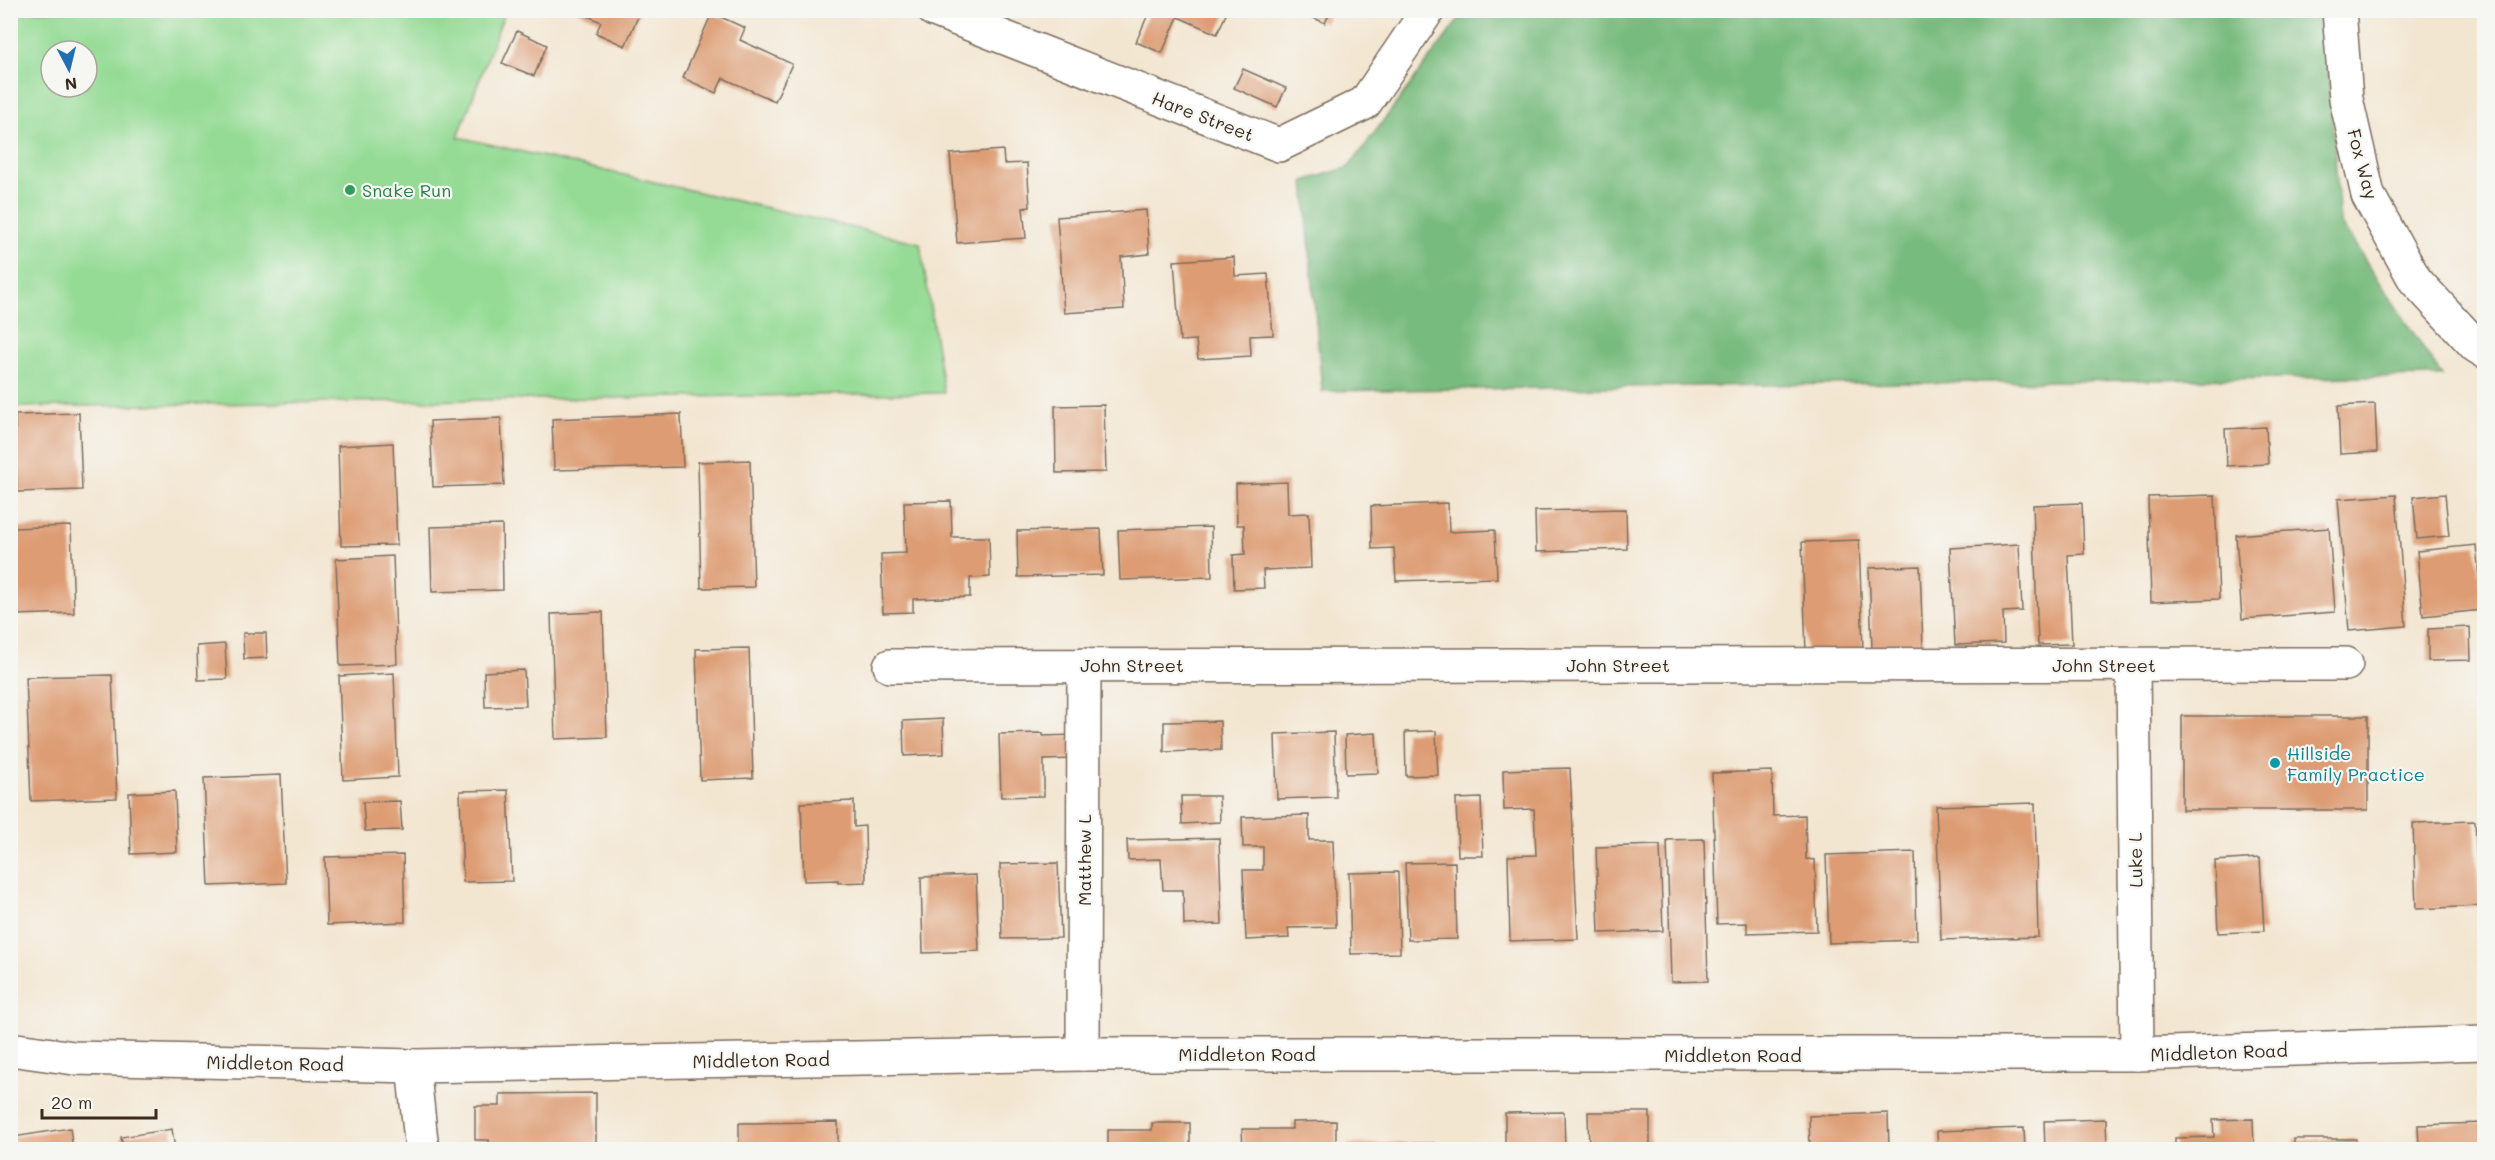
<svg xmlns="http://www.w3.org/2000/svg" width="2495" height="1160" viewBox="0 0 2495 1160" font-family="Mali,sans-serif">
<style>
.green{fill:#95db95;stroke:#68825a;stroke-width:1.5;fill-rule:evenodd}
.forest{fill:#78bb7e;stroke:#5a724e;stroke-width:1.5}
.building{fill:#dd9c73}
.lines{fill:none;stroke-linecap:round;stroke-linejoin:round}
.street-casing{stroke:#7b6c5d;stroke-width:36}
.secondary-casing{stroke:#7b6c5d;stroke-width:36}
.street{stroke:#fff;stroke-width:33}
.secondary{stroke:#fff;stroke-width:33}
.leisure-dot{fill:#2e9e5b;stroke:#f6f6f2;stroke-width:2}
.culture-dot{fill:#0f9aa8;stroke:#f6f6f2;stroke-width:2}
.labels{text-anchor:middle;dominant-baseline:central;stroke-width:4.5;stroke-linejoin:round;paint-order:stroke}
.street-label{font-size:18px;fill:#3b2a1e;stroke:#f6f6f2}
.leisure-label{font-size:18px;fill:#27864d;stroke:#f6f6f2;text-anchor:start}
.culture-label{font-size:18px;fill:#0d838f;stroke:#f6f6f2;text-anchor:start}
</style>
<rect width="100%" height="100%" fill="#f6f6f2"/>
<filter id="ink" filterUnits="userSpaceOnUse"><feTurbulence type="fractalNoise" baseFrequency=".0167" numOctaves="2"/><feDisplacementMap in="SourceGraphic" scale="12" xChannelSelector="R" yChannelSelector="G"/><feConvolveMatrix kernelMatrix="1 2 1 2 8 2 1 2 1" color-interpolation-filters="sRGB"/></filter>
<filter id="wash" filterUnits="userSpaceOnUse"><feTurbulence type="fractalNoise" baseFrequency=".008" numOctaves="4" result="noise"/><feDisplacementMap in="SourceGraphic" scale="24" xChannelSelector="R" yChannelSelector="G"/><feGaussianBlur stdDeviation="1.35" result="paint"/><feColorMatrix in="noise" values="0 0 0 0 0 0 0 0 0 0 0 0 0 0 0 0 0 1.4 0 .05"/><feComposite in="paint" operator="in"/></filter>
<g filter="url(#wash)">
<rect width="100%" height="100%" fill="#f3e6d1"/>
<path class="green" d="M10,11h495l-47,126 462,106 24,150 -933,14zM51,51h36v36h-36z"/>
<polygon class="forest" points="1465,11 2324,11 2340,222 2442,376 1322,391 1304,181 1349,167"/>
<g id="blocks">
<g class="building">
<polygon points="575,10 641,10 625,46 596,33 601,22"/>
<polygon points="1150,10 1228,10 1217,34 1178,17 1162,53 1136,42"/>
<polygon points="1296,10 1331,10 1325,23"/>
<polygon points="712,13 745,28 740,40 792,64 775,101 723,78 716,93 683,78"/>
<polygon points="517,31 547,45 534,76 502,63"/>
<polygon points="1243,69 1286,88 1277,107 1234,88"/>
<polygon points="1003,150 1004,164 1027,163 1030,207 1023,208 1026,238 957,243 950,154"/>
<polygon points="1146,210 1149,254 1121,257 1124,309 1064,313 1057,217"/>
<polygon points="1234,257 1235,276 1268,274 1273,335 1250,336 1251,356 1198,359 1196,340 1180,341 1174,261"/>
<polygon points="2375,404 2377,452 2340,454 2338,406"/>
<polygon points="1104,405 1106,472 1056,473 1055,406"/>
<polygon points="79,413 82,490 17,492 15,415"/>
<polygon points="681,414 683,467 554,470 552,419"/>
<polygon points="501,418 504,485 433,487 430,421"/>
<polygon points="2266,427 2268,464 2227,466 2225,429"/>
<polygon points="393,443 397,545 341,546 338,446"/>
<polygon points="750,460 754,587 701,588 698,462"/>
<polygon points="1287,482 1288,514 1309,513 1311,568 1263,570 1264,588 1234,589 1233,555 1245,554 1244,525 1237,525 1236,484"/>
<polygon points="2445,494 2449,536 2417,539 2413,497"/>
<polygon points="2215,495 2219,599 2151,602 2148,497"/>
<polygon points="2396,495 2406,626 2349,631 2338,499"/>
<polygon points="951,501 952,537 989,537 990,577 970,578 970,597 913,599 913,612 883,613 881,554 906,553 904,502"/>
<polygon points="1448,503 1449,532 1495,530 1497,578 1396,581 1394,548 1372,549 1371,506"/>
<polygon points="2082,503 2084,554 2068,555 2072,644 2038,645 2033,505"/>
<polygon points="1626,509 1627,549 1536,552 1535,511"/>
<polygon points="502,525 503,590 432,592 430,527"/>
<polygon points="71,526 74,613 15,615 12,528"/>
<polygon points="1211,527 1212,577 1120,580 1118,530"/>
<polygon points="2329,528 2335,612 2242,619 2236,535"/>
<polygon points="1101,529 1103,575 1018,577 1017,531"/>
<polygon points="1859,540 1863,650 1806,652 1802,542"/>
<polygon points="2019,544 2022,611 2003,612 2004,643 1955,645 1950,548"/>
<polygon points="2476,545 2482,610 2423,616 2417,551"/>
<polygon points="393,556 397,664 340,666 336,559"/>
<polygon points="1920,566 1923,648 1872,649 1869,568"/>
<polygon points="603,612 607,737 555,739 551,614"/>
<polygon points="2470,627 2471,660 2428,661 2428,629"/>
<polygon points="243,633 266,633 267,658 244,659"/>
<polygon points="225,644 227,679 198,680 197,646"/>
<polygon points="749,648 753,778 700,780 696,649"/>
<polygon points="524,670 526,706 485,707 484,672"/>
<polygon points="394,673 398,777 343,780 339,676"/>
<polygon points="112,675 117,798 31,801 26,677"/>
<rect x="2182" y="716" width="186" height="94"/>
<polygon points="943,719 944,754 904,756 903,721"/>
<polygon points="1220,721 1221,750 1164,752 1164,722"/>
<polygon points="1436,731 1438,775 1406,776 1405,732"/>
<polygon points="1334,732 1336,797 1277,799 1275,734"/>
<polygon points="1043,733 1043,736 1073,735 1073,759 1044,760 1044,796 1001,797 999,734"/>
<polygon points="1376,733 1378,773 1346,774 1345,735"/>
<polygon points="1570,768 1578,939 1510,941 1508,856 1536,855 1534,809 1504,810 1503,770"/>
<polygon points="1772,771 1773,816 1805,815 1806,859 1815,860 1817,931 1747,933 1747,923 1717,924 1712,773"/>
<polygon points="281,775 286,883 209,886 204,778"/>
<polygon points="508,790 512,881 463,882 460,791"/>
<polygon points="175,791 177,852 131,854 129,793"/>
<polygon points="1181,796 1219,796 1220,822 1182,824"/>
<polygon points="1481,798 1483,856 1458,856 1456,799"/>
<polygon points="400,801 402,830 365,831 363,802"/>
<polygon points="854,801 854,827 865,826 866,882 838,883 838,880 804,881 801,803"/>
<polygon points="2035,803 2038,937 1941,940 1936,806"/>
<polygon points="1309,815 1309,840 1333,840 1336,927 1288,928 1289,938 1246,940 1243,870 1263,870 1263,847 1243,847 1242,817"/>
<polygon points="2475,821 2479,906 2416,909 2413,823"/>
<polygon points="1219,838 1222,924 1184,925 1183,890 1163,890 1161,859 1128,860 1127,840"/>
<polygon points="1704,839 1708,981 1671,982 1667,840"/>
<polygon points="1660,845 1663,931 1599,933 1596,847"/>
<polygon points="1915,852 1917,940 1829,943 1826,855"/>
<polygon points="403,855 405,922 327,925 325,857"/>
<polygon points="2260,858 2264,931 2218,933 2215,861"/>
<polygon points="1455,862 1457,939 1408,940 1405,863"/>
<polygon points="1058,863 1061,938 1002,939 1000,864"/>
<polygon points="1398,872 1400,953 1351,954 1349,873"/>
<polygon points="976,875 979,951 923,953 921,877"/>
<polygon points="596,1093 596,1150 489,1150 489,1140 475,1140 475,1106 500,1106 500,1094"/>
<polygon points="1564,1112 1565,1150 1505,1150 1505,1113"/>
<polygon points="1588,1112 1650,1112 1650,1150 1589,1150"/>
<polygon points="1888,1113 1889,1150 1810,1150 1809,1116"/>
<polygon points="2106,1119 2107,1150 2045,1150 2044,1121"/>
<polygon points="2253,1119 2254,1150 2175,1150 2175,1138 2214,1137 2213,1120"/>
<polygon points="1336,1121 1336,1150 1243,1150 1242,1129 1292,1129 1292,1122"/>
<polygon points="838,1122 838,1150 739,1150 739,1123"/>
<polygon points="1152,1123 1190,1123 1190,1150 1108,1150 1108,1130 1152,1130"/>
<polygon points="2484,1123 2484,1150 2419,1150 2418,1125"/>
<polygon points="70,1128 73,1150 15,1150 13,1137"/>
<polygon points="2024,1128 2025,1150 1938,1150 1937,1131"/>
<polygon points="172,1129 175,1150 123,1150 121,1137"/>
<rect x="2294" y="1139" width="62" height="11"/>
<polygon points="1435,1143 1435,1150 1348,1150 1348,1144"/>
</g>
</g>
</g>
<g filter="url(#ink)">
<use href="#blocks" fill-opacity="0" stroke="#7b6c5d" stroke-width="1.5"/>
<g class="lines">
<g class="street-casing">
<g id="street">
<polyline points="934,10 1279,145 1365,103 1428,10"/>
<polyline points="2339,10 2346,99 2368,195 2415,280 2476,346 2484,351"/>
<polyline points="2133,665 2137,1054"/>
<polyline points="890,666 2346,664"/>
<polyline points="1083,1054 1084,665"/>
<polyline points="413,1066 422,1150"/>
</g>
</g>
<g class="secondary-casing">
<polyline id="secondary" points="10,1049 74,1058 413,1066 1083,1054 2137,1054 2484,1043"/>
</g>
<use href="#street" class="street"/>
<use href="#secondary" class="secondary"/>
</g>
</g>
<circle class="leisure-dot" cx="350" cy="190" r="6"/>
<circle class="culture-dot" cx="2275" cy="763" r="6"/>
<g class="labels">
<g class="street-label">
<text transform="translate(1203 116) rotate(21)">Hare Street</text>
<text transform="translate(2363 164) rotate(75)">Fox Way</text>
<text x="1132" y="665">John Street</text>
<text x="1618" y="665">John Street</text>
<text x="2104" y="665">John Street</text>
<text transform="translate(1084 860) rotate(-90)">Matthew L</text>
<text transform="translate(2135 860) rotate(-91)">Luke L</text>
<text transform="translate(2219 1052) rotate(-2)">Middleton Road</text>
<text x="1247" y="1054">Middleton Road</text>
<text x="1733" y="1055">Middleton Road</text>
<text transform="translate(761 1060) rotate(-1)">Middleton Road</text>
<text transform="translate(275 1063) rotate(1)">Middleton Road</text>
</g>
<g class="leisure-label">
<text x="362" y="190">Snake Run</text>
</g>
<g class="culture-label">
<text x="2287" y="753">Hillside<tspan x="2287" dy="21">Family Practice</tspan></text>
</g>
</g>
<rect width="2495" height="1160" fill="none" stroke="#f6f6f2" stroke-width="36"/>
<g transform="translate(69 69) rotate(173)"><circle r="28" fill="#f6f6f2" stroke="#aba49d" stroke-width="1.5"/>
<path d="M0-4.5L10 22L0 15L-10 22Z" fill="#1f6fb2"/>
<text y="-9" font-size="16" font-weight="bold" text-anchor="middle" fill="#3b2a1e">N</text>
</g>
<path d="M42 1109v9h114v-9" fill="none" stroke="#3b2a1e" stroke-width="3"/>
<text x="51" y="1109" font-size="18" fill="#3b2a1e" stroke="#f6f6f2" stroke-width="4.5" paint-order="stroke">20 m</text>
</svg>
